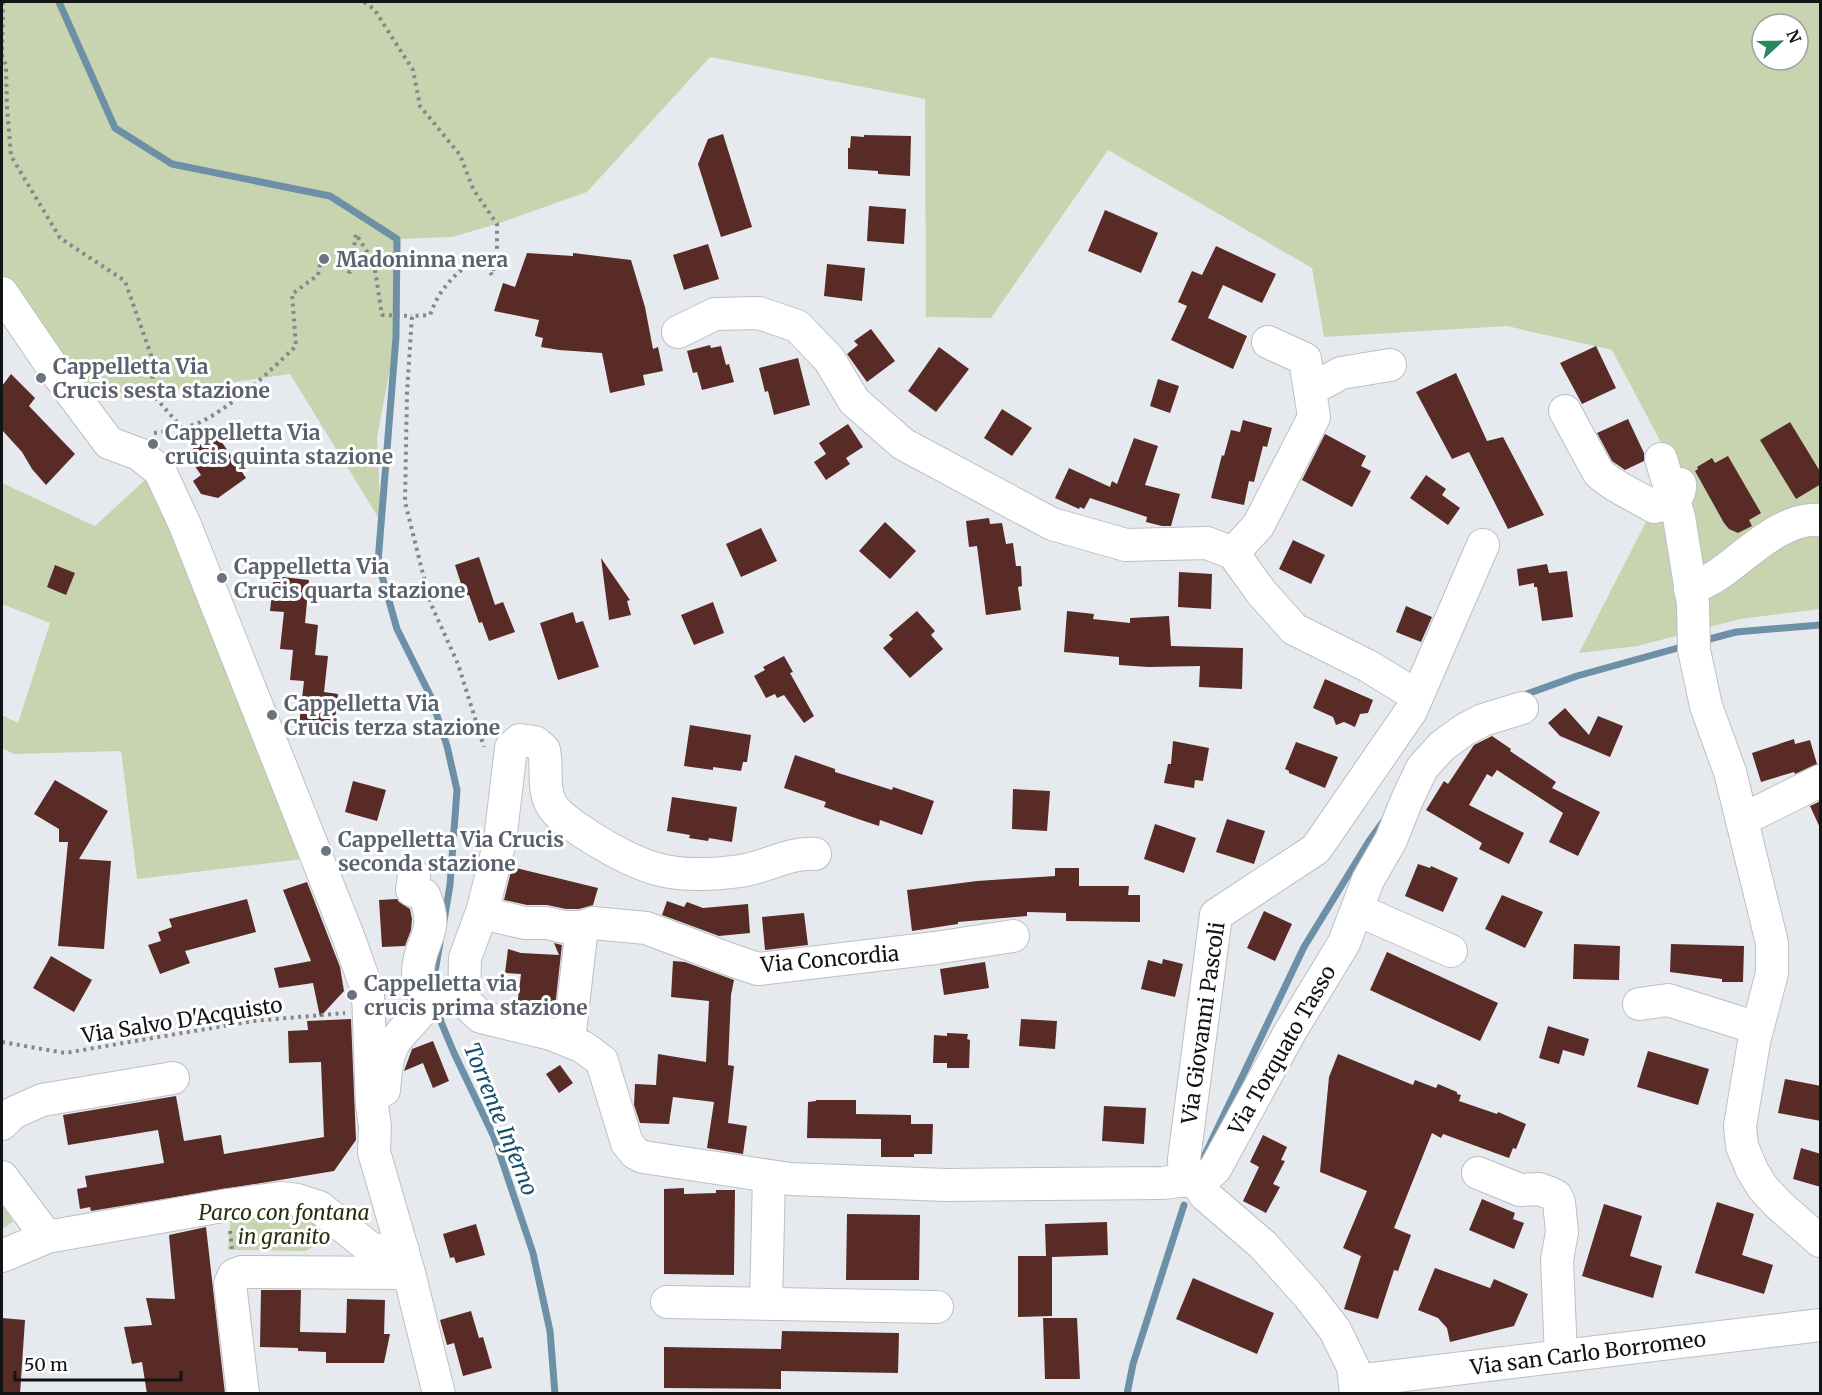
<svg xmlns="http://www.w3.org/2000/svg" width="1822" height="1395" viewBox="0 0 1822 1395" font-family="Merriweather,serif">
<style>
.green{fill:#c8d3b0;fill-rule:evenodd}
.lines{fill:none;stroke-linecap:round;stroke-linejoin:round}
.stream{stroke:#6e90a6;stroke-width:7}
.building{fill:#582b27}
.minor-casing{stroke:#bcbfc3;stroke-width:34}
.path{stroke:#85878a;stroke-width:4;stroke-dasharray:3 4.5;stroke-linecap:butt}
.minor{stroke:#fff;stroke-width:32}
.worship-dot{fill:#6b7280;stroke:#fff;stroke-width:2}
.labels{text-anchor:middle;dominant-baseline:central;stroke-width:6;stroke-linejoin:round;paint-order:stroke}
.worship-label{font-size:21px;font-weight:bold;fill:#5b616d;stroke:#fff;text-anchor:start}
.street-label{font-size:21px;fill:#121314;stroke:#fff}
.park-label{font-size:21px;font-style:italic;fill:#28310c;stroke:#fff}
.water-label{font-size:22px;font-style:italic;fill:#144f6e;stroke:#fff}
</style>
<rect width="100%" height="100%" fill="#e6eaee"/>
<g class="green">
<path d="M2,2h1818v607l-80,10 -102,27 -59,7 95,-186 -62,-117 -105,-24 -183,11 -12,-69 -204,-118 -117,168 -65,-1 -1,-218 -215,-42 -123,135 -90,32 -45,13 -55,2 -1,98 -19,100 4,85 -91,-148 -200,29 -88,-120zM1762,24h36v36h-36z"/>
<polygon points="148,477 304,859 137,879 121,751 14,754 2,748 2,715 18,723 50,623 2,604 2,483 95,526"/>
<polygon points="281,1198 333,1234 306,1251 228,1250 231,1215"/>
<polygon points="2,1200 13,1222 2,1229"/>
</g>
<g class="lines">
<g class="stream">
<polyline points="59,2 115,128 172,164 330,196 397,239 396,337 378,562 397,629 431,697 447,746 457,790 450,885 444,921"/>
<polyline points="1702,641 1736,632 1820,625"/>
<polyline points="1521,696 1577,676 1685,646"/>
<polyline points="433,983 440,943"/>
<polyline points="438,1008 441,1022 454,1053 494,1137 533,1253 550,1331 555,1394"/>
<polyline points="1202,1161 1304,947 1369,841 1385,819"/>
<polyline points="1127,1394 1133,1364 1184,1205"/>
</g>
</g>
<g class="building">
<polygon points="723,134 752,227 721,237 698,164 708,139"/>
<polygon points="864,135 911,136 910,176 878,174 878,171 848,169 848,148 850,148 851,136 864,137"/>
<polygon points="869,206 906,209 904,244 867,241"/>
<polygon points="1105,210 1158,233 1141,273 1088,251"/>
<polygon points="708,244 719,279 684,290 673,255"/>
<polygon points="1216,246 1276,274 1262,303 1223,285 1208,318 1247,336 1233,369 1171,340 1187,306 1178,302 1192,271 1202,275"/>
<polygon points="527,253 573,256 573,253 631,260 645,307 653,349 658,347 663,371 643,375 645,385 610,393 602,353 559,350 541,347 543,338 535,336 539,320 494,311 503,283 515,287"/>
<polygon points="827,264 865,268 862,301 824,296"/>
<polygon points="871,329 895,361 867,382 847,354 858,345 854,341"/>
<polygon points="710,345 711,348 721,346 726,365 729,364 734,382 702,390 697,372 693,373 687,351"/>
<polygon points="1596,346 1616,388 1582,404 1560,363"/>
<polygon points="939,347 969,369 936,412 908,391"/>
<polygon points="798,358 810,405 774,415 768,391 765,392 759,368"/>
<polygon points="1456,373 1487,441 1503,437 1544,515 1508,529 1469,452 1452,459 1416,392"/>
<polygon points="11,374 35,398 29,406 75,454 46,485 32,469 22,452 2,430 2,386"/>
<polygon points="1158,379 1179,386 1170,413 1150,406"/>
<polygon points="1002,409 1032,428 1012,456 984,438"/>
<polygon points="1628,419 1644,453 1644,461 1625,470 1612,461 1597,433"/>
<polygon points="1243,420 1272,428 1267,447 1263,446 1254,482 1249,481 1244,505 1211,498 1222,455 1224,456 1231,430 1240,432"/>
<polygon points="1790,422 1821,473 1821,484 1796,499 1760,440"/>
<polygon points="848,424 863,447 846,458 850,464 826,480 814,462 826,454 819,443"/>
<polygon points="1325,434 1366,456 1361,466 1371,471 1352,507 1302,480"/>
<polygon points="217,435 246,478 218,498 201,494 193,481 201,475 194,465 197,462 189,451"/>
<polygon points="1134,438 1158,446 1145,485 1180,494 1171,526 1162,526 1146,522 1147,517 1090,498 1084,509 1080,507 1079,509 1055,498 1069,468 1110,487 1112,481 1117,484"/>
<polygon points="1728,456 1761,513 1749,520 1752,526 1738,533 1729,529 1724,523 1695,471 1698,469 1697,467 1712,458 1715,463"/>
<polygon points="1426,475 1446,489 1442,495 1460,508 1448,525 1410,498"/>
<polygon points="989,518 990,524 1002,523 1006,544 1013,543 1016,566 1021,566 1022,586 1018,587 1021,610 986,615 977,546 969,547 966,521"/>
<polygon points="885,522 916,551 890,579 859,551"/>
<polygon points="761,528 777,561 741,577 726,544"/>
<polygon points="1293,540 1325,555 1311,584 1279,569"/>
<polygon points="479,557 495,605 503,602 515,632 489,641 482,622 479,623 469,595 465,596 455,565"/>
<polygon points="601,558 630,600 627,601 631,615 609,620"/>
<polygon points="1547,564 1549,573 1567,571 1573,617 1542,621 1537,587 1534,587 1534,583 1519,586 1517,569"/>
<polygon points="55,565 75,573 66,595 47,587"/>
<polygon points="1179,572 1212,574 1211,609 1178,607"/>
<polygon points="274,576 309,580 305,623 318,625 315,655 328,656 324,692 338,694 334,728 299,725 304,681 290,680 293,650 280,649 284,612 270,611"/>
<polygon points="713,602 724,633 694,645 681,615"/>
<polygon points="1406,606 1432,617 1421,642 1396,632"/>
<polygon points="917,611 935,631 931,635 943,649 910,678 883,648 893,639 889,635"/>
<polygon points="1067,611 1094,614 1093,619 1130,623 1130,618 1169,616 1171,646 1243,648 1242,689 1199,687 1200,666 1148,667 1119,665 1119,657 1064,652"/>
<polygon points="573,612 576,623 583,621 599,667 558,680 540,623"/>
<polygon points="784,656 793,672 790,673 814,716 804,723 784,695 777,698 775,694 766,698 754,676 765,670 763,667"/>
<polygon points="1325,679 1373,700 1368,713 1360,714 1355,727 1344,722 1336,725 1333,717 1313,708"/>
<polygon points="1565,708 1589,735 1598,716 1623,726 1610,757 1560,736 1548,723"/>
<polygon points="690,725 751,735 747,762 743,762 741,771 713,767 713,770 684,766"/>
<polygon points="1492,736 1511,749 1510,751 1556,782 1552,788 1600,812 1578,856 1549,842 1563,813 1497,770 1492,777 1487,774 1469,805 1524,833 1509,864 1479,849 1482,843 1426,810 1444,781 1448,784 1474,745"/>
<polygon points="1794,739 1795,744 1810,740 1817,764 1795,774 1794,772 1761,782 1752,753"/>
<polygon points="1173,741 1209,748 1203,781 1195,780 1194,788 1164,783 1168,764 1171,764"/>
<polygon points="1296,742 1338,757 1325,788 1289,773 1289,771 1285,769"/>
<polygon points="795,755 835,769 835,772 892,790 893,787 934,801 922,835 880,820 879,826 858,819 824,807 826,802 784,788"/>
<polygon points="55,780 108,811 79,859 111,861 104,949 58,946 68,842 59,842 59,829 34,814"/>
<polygon points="353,781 386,790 377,821 345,812"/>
<polygon points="1013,789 1050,791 1047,831 1012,829"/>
<polygon points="672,797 737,807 732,842 709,838 708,841 689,838 690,835 667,831"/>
<polygon points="1821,801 1821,830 1810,806"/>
<polygon points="1227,819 1265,831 1254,864 1216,852"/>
<polygon points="1155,824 1196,838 1184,873 1144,859"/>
<polygon points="1418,864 1430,868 1431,866 1458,878 1443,912 1405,896"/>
<polygon points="512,867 598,888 593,905 579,909 566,909 547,905 527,905 504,900"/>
<polygon points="1055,868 1079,868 1079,886 1129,886 1128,895 1140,895 1140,922 1066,921 1066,913 1027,912 1027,916 958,922 958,924 912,931 907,890 977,881 1055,876"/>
<polygon points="307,882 340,967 344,991 320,1017 313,983 279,988 274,968 311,961 283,890"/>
<polygon points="1502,895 1543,912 1525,948 1485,929"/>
<polygon points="247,899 256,932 185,951 190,963 160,974 148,945 161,941 158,932 172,927 169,919"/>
<polygon points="397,899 399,902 410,909 412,919 411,930 405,946 382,947 379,900"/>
<polygon points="667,901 684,907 687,902 703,908 748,904 750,933 719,936 662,915"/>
<polygon points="1264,911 1292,924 1275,961 1247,948"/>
<polygon points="804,913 808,945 765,950 762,917"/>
<polygon points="554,943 562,945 554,1016 517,1007 521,974 505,973 508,949 521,953 559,955"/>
<polygon points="1574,944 1620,946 1619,980 1573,979"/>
<polygon points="1671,944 1744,946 1743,982 1722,982 1722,979 1670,972"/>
<polygon points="1387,952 1498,1003 1480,1041 1370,990"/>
<polygon points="51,956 92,980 74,1012 33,988"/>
<polygon points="1163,959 1183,964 1175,997 1141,989 1148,960 1162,964"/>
<polygon points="673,961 685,962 734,980 731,995 728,1065 734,1066 728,1123 747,1126 743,1154 707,1148 714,1102 673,1097 669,1124 640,1123 634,1105 635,1084 656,1085 658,1054 706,1062 709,1001 671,997"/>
<polygon points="985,962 989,988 944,995 940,969"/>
<polygon points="351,1019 356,1140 334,1171 91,1211 90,1207 80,1209 77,1189 87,1187 85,1176 164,1163 158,1130 68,1145 63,1115 176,1096 184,1141 221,1135 224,1154 324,1137 321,1062 289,1063 288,1031 308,1030 307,1021"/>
<polygon points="1021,1019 1057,1021 1055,1049 1019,1046"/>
<polygon points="1548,1026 1589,1039 1584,1056 1563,1050 1559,1064 1539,1058"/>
<polygon points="947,1033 968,1034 967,1039 970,1040 969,1068 947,1068 947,1063 933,1063 934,1035 947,1036"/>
<polygon points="433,1041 449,1081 433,1088 423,1063 404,1071 412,1049"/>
<polygon points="1648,1051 1709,1069 1698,1105 1637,1087"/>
<polygon points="1338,1054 1413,1085 1415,1080 1436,1088 1438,1084 1457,1092 1457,1094 1461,1095 1459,1101 1497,1114 1498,1112 1526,1124 1516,1149 1513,1148 1509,1158 1443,1134 1441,1138 1432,1133 1394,1228 1411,1235 1398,1271 1394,1270 1378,1319 1344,1309 1361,1256 1343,1248 1367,1191 1320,1172 1329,1077"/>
<polygon points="560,1065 573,1083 559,1093 546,1074"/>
<polygon points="1785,1079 1821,1086 1821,1121 1778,1113"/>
<polygon points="816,1100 856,1100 856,1114 911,1115 911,1124 933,1124 932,1154 914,1154 914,1157 881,1157 881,1139 807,1138 808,1102 816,1101"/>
<polygon points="1104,1106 1146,1108 1144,1144 1102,1141"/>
<polygon points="1263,1135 1287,1147 1281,1160 1285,1161 1273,1184 1280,1187 1266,1213 1243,1201 1259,1167 1250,1162"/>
<polygon points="1801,1148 1821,1154 1821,1187 1793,1179"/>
<polygon points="684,1188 684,1194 716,1193 716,1190 735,1190 734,1275 664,1274 664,1189"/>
<polygon points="1482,1199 1515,1213 1513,1219 1524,1223 1514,1249 1469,1230"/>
<polygon points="1717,1202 1754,1214 1742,1255 1773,1265 1764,1294 1695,1273"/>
<polygon points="1604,1204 1642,1216 1630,1256 1662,1266 1653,1298 1582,1276"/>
<polygon points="847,1214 920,1215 919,1280 846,1280"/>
<polygon points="1107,1222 1108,1255 1052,1257 1052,1316 1018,1317 1018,1256 1046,1256 1045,1224"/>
<polygon points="476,1224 485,1255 456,1263 454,1257 450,1258 443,1234"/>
<polygon points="206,1227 225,1394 147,1394 142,1362 132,1364 124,1327 152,1325 146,1298 175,1299 169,1235"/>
<polygon points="1435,1268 1490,1288 1494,1279 1528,1294 1514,1326 1450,1342 1447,1328 1438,1318 1418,1310"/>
<polygon points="1193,1278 1274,1313 1257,1354 1176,1319"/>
<polygon points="261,1290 301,1290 300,1332 346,1333 347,1299 385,1300 384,1334 390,1334 384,1363 326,1363 326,1352 298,1351 298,1348 260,1347"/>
<polygon points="471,1311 479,1338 483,1337 492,1368 463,1376 454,1343 447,1345 440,1320"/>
<polygon points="2,1318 25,1320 20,1394 2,1394"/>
<polygon points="1043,1318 1077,1318 1080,1379 1045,1379"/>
<polygon points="782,1331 899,1333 898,1373 781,1371 781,1389 664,1388 664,1347 781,1349"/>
</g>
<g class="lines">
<g class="minor-casing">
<g id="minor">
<polyline points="2,293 53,368 109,443 139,454 160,471 185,525 348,936 368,992 372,1106 375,1126 374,1152 409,1273 439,1394"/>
<polyline points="678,332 715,314 759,313 797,326 829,359 854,401 903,444 1052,524 1126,545 1207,543 1233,553 1261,592 1294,629 1368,666 1417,696"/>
<polyline points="1310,390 1341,373 1390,365"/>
<path d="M1565,411l33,61c12,13 40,25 56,35 14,-2 27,-8 26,-23"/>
<polyline points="1661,459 1679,517 1693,604 1694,650 1706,706 1730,772 1772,943 1772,973 1754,1042 1740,1126 1742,1146 1752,1170 1763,1188 1779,1205 1820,1241"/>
<polyline points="1233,553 1258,526 1314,417 1305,359 1268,342"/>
<path d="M1690,589c10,-4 20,-9 29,-15 29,-20 63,-57 101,-54"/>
<polyline points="1742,820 1820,781"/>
<polyline points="1358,910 1451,951"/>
<polyline points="482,913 525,923 547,923 564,927 582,927 593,923 646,928 734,961 758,969 935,948 1013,936"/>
<path d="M464,1001l1,-43 18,-49 17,-68 11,-93 9,-8 15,2 9,8c4,19 -2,36 7,54 8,14 25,23 38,32 55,35 85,44 151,35 25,-3 48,-19 75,-17"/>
<polyline points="426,1004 450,997 464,1001 481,1017 551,1034 583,1047 602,1061 603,1065 627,1143 635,1153 643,1157 790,1179 946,1185 1163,1183 1195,1179 1207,1176 1215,1169 1290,1032 1344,943 1368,880 1391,840 1406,802 1422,768 1442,746 1464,730 1483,720 1522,708"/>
<polyline points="1639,1004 1668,1000 1757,1028"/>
<polyline points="569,1040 582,927"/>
<path d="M384,1090c2,-18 2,-39 15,-54 10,-12 18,-18 27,-32 -2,-10 -8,-22 -8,-32 1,-33 23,-39 6,-77l-12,-5 2,-14"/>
<polyline points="2,1124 13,1113 42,1100 173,1078"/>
<polyline points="1478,1173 1520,1190 1539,1189 1550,1193 1556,1196 1559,1202 1562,1232 1557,1260 1561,1356"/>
<polyline points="2,1177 47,1237"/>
<polyline points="1195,1179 1205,1195 1263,1245 1308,1295 1335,1330 1353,1367 1356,1394"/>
<polyline points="1185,1181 1184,1159 1216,915 1316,849 1411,711 1483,545"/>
<polyline points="2,1256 47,1237 228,1205 281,1198 297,1200 319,1207 370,1248 386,1252 403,1250"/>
<polyline points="667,1302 937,1307"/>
<polyline points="766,1303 769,1177"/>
<polyline points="1356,1381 1820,1325"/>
<polyline points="243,1394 230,1284 234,1275 242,1272 409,1273"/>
</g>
</g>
<g class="path">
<polyline points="3,2 2,55 6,66 7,107 11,156 60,238 125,281 151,355 154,396 182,428"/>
<path d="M364,2l10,7 39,61 7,36 40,49 13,34 24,35v31l-5,20 -13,-19c-24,18 -39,31 -49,59l-18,1 -5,76 -2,110 25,100 28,62 26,83"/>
<path d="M154,433c18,-3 38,-5 54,-15 32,-18 61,-46 88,-72l-4,-52 26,-19 3,-16 29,13 6,-38 18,29 8,52 30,1"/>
<polyline points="2,1042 65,1053 253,1021 345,1013"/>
<polyline points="230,1231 232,1250"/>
</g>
<use href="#minor" class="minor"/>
</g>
<g class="worship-dot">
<circle cx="324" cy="259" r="6"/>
<circle cx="41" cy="378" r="6"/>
<circle cx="153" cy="444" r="6"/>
<circle cx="222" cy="578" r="6"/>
<circle cx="272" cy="715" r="6"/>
<circle cx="326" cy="851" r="6"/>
<circle cx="352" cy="995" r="6"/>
</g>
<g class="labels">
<g class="worship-label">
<text x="336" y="259">Madoninna nera</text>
<text x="53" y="366">Cappelletta Via<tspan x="53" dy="24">Crucis sesta stazione</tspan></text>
<text x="165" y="432">Cappelletta Via<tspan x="165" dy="24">crucis quinta stazione</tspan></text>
<text x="234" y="566">Cappelletta Via<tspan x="234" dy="24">Crucis quarta stazione</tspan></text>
<text x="284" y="703">Cappelletta Via<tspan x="284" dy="24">Crucis terza stazione</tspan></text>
<text x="338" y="839">Cappelletta Via Crucis<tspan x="338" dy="24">seconda stazione</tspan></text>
<text x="364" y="983">Cappelletta via<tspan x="364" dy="24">crucis prima stazione</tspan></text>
</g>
<g class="street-label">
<text transform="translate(830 959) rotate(-5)">Via Concordia</text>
<text transform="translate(182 1020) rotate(-9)">Via Salvo D'Acquisto</text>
<text transform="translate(1203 1023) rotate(-82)">Via Giovanni Pascoli</text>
<text transform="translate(1282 1050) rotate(-60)">Via Torquato Tasso</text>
<text transform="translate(1588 1353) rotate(-7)">Via san Carlo Borromeo</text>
</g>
<g class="park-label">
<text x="284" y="1212">Parco con fontana<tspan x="284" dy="24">in granito</tspan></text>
</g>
<g class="water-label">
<text transform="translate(501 1119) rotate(68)">Torrente Inferno</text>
</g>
</g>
<rect width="1822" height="1395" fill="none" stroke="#121314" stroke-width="6"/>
<g transform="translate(1780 42) rotate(68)"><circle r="28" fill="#ffffff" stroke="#a0a1a1" stroke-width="1.5"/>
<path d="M0-4.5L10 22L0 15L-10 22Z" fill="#298860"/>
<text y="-9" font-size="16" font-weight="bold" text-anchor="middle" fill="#121314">N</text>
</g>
<path d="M15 1371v9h166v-9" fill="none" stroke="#121314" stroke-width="3"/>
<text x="24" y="1371" font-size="18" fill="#121314" stroke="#ffffff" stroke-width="4.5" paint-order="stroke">50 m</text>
</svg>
